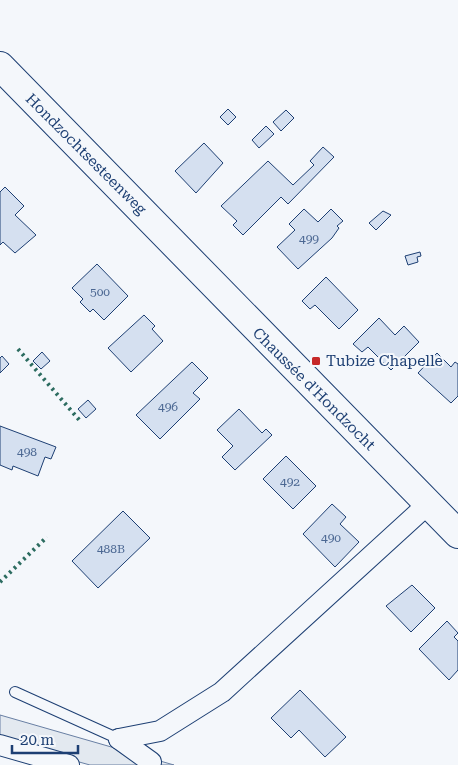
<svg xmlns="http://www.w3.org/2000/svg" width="458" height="765" viewBox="0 0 458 765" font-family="'Roboto Serif',serif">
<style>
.green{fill:#e3e9f0;stroke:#687fa3}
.building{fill:#d5e0f0;stroke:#1d3f73}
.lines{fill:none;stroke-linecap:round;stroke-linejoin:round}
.service-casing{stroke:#1d3f73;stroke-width:12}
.minor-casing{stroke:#1d3f73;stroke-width:22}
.secondary-casing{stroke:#1d3f73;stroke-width:30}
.service{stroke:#f4f7fb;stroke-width:10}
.minor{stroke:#f4f7fb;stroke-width:20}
.secondary{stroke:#f4f7fb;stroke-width:28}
.hedge{stroke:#2c6c60;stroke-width:4;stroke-dasharray:2.5 4;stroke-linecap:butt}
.poi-dot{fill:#c62828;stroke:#f4f7fb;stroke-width:2}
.labels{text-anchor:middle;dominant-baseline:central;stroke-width:4;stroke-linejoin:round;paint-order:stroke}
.number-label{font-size:12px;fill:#4b6792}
.street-label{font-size:15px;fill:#1d3f73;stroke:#f4f7fb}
.poi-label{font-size:15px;fill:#1d3f73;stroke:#f4f7fb;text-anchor:start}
</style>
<rect width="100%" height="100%" fill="#f4f7fb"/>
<polygon class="green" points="0,715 174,765 90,765 0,740"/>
<g class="building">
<polygon points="228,109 236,117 228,125 220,117"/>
<polygon points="286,110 294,118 281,131 273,122"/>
<polygon points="266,126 274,134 259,148 252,140"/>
<polygon points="204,143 223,163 196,193 175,171"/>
<polygon points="323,147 334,157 288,204 281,197 243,235 233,225 237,221 221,206 268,161 293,185 314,165 310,161"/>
<polygon points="5,187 24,206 15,215 36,235 15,253 3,242 0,245 0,192"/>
<polygon points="304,209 318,222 331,209 343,221 337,226 339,228 332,238 298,269 277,247 295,230 289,224"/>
<polygon points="383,211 391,215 376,230 369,223"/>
<polygon points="420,252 421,256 417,257 418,262 408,265 405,256"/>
<polygon points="97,264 128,296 104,320 93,309 90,312 80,302 83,299 72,288"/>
<polygon points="326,277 358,310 339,329 315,305 310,309 302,301"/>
<polygon points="144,315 155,326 152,329 163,341 131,372 108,348"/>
<polygon points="379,318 395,335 404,326 419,342 391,370 368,347 362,352 353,344"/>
<polygon points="42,352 50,361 41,369 33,361"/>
<polygon points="437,353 451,367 455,362 458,364 458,396 451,403 418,373"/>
<polygon points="2,356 9,364 0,373 0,358"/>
<polygon points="192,362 208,378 193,393 200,399 160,439 136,415"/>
<polygon points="88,400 96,409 86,418 78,409"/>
<polygon points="239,409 262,433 266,429 272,435 235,470 222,457 233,446 217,430"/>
<polygon points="0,426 56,447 51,459 45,457 38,476 13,466 12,470 0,465"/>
<polygon points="286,456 316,486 293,509 263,479"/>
<polygon points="332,504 346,517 340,524 359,542 335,567 303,534"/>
<polygon points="123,511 150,538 98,588 72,561"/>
<polygon points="412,585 435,608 411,632 386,606"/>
<polygon points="447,621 458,633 454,637 458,641 458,670 449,680 419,649"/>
<polygon points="300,690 346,737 325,757 299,730 291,738 271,718"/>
</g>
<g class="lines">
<g class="service-casing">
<polyline id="service" points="15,692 119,739"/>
</g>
<g class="minor-casing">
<g id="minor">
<polyline points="119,739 160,731 222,692 428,504"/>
<polyline points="119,739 151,762"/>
<polyline points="0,745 69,765"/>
</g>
</g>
<g class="secondary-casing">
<polyline id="secondary" points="0,66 458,534"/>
</g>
<use href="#service" class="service"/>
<use href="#minor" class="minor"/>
<use href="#secondary" class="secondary"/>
<g class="hedge">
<polyline points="18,349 81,422"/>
<polyline points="0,582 47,537"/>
</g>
</g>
<rect class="poi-dot" x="311" y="356" width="10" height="10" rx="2.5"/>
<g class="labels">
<g class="number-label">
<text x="309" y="239">499</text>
<text x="100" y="292">500</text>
<text x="168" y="407">496</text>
<text x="27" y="452">498</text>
<text x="290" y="482">492</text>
<text x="331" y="538">490</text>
<text x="111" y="549">488B</text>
</g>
<g class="street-label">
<text transform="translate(86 154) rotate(45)">Hondzochtsesteenweg</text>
<text transform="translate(314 389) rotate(45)">Chaussée d'Hondzocht</text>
</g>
<g class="poi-label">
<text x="326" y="361">Tubize Chapelle</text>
</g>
</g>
<path d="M12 745v8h66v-8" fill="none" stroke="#1d3f73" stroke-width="2.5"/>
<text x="20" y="745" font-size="15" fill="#1d3f73" stroke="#f4f7fb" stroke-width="4" paint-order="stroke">20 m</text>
</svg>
